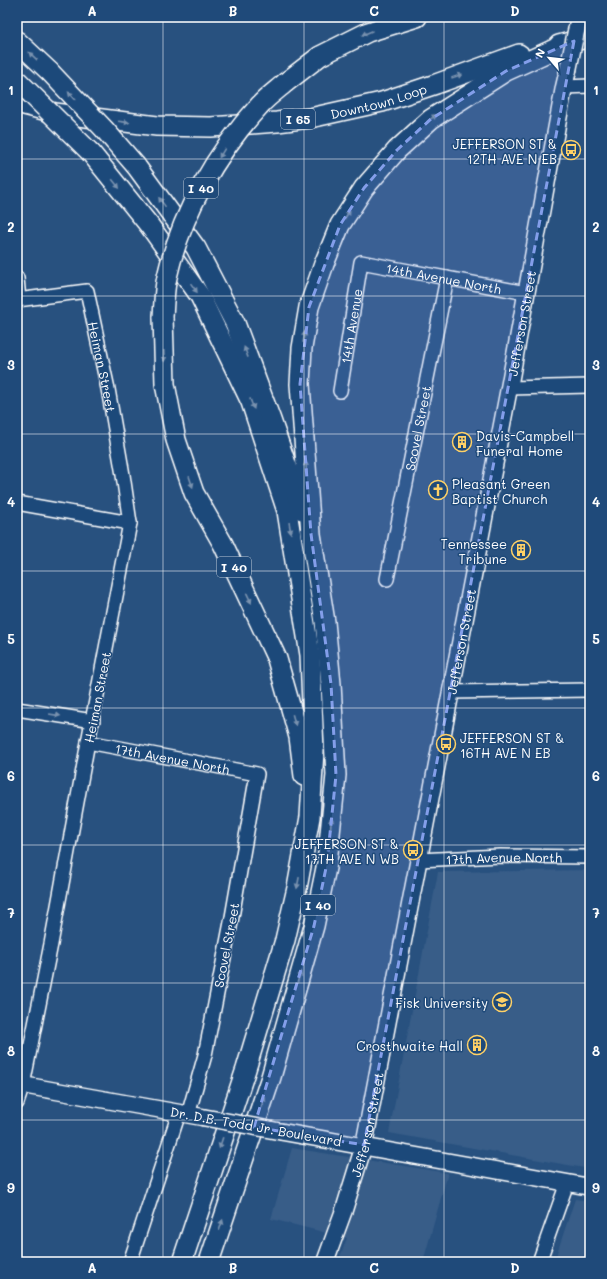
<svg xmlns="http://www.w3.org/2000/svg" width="607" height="1279" viewBox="0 0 607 1279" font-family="Mali,sans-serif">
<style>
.built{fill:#375d88}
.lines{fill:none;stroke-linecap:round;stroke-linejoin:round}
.minor-casing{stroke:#fff;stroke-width:16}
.major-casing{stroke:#fff;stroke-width:19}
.highway-casing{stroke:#fff;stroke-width:22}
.minor{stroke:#1f4a7a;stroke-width:13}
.major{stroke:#1f4a7a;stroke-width:16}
.highway{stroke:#1f4a7a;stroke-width:19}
.major-bridge-casing{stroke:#fff;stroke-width:19;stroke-linecap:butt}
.highway-bridge-casing{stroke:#fff;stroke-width:22;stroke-linecap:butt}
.major-bridge{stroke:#1f4a7a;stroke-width:16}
.highway-bridge{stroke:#1f4a7a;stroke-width:19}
.oneway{fill:#7992af}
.marked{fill:#839eea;fill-opacity:0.2;stroke:#839eea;stroke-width:3;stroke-dasharray:8 5;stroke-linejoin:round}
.grid{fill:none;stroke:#fff;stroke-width:1;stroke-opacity:0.55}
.labels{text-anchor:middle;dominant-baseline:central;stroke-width:3;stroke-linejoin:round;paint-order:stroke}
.shield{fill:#1f4a7a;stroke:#bcc9d7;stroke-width:1}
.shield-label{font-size:12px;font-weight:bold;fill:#fff}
.street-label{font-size:13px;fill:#fff;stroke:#1f4a7a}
.poi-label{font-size:13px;fill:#fff;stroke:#1f4a7a;text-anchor:end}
.neatline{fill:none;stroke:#fff;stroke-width:1.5}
.grid-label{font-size:13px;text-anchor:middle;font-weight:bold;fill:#fff}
</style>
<rect width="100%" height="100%" fill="#28517f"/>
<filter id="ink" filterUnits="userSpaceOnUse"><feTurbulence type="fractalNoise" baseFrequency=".025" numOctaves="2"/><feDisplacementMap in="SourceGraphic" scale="8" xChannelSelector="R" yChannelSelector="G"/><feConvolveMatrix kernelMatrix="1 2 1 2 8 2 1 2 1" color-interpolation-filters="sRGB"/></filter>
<g filter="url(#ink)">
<g class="built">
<polygon points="590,870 590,1169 389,1133 438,872"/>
<polygon points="292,1148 448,1173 423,1262 338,1262 347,1238 271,1219"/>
<polygon points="575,1199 590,1201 590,1262 554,1262"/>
</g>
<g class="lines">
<g class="minor-casing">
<g id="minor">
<polyline points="564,87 590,86"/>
<polyline points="17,278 19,300"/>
<path id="s1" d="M17,300l70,-9 21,98 15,86 7,48 -42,219 -37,202 -28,141 -6,18"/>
<polyline points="509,388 590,386"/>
<path id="s2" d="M340,391l21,-129 165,31"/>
<polyline points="17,503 130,523"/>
<path id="s3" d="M387,579l60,-301"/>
<polyline points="451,692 590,690"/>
<polyline points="17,709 93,721"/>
<path id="s4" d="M88,742l169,32 -25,143 -27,138 -17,60"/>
<path id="s5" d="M418,860l82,-4 90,1"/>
<polyline points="130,1262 179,1113"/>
<polyline points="539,1262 567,1183"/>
</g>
</g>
<g class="major-casing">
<g id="major">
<polyline points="17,1084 202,1117"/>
<polyline points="283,1132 590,1187"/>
<path id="s6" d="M325,1262l19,-52 20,-65 145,-757 55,-301 4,-17"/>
</g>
</g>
<g class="highway-casing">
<g id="highway">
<polyline points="17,41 50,72"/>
<polyline points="559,45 590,37"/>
<polyline points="285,83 320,56 368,32 417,17"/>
<path id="s7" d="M17,103l38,10 102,13 54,1 66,-5 33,-4 72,-16 54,-18 83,-30"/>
<polyline points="91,153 149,225 200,296 251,402 287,511 310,655 314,751 310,817 297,888 285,940 246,1069 182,1262"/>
<polyline points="136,166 196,248 235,323 271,420 302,510"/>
<polyline points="163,317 165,384 176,440 194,493 223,544 277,659 299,737 304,776"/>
<polyline points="209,1262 271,1077 314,926 327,863 336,775 331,684 325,622 311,534 300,384 302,348 309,307 324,264 340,225 364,188 397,150 431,119 506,71 570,42"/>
</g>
</g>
<use href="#minor" class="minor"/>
<use href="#major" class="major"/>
<use href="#highway" class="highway"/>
<g class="major-bridge-casing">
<g id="major-bridge">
<polyline points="568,70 579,17"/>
<polyline points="202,1117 283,1132"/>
</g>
</g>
<g class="highway-bridge-casing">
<g id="highway-bridge">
<polyline points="50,72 104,129 136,166"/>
<polyline points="17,80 91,153"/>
<path d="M163,317c1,-13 1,-27 4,-40 14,-63 49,-124 93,-172 7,-8 17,-15 25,-22"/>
</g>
</g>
<use href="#major-bridge" class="major-bridge"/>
<use href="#highway-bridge" class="highway-bridge"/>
</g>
<defs><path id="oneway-solid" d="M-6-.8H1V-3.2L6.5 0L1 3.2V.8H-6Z"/></defs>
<g class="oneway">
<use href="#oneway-solid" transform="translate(367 33) rotate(157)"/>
<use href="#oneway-solid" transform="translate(33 56) rotate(-137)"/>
<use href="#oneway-solid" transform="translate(457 76) rotate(-20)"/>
<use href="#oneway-solid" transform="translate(72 96) rotate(-133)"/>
<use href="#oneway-solid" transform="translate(432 118) rotate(-37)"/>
<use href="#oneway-solid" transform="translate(124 122) rotate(7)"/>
<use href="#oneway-solid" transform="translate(222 153) rotate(121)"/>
<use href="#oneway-solid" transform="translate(116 184) rotate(51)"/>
<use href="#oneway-solid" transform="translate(162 202) rotate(-126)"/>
<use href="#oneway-solid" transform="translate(347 215) rotate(-57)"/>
<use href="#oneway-solid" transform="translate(194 288) rotate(55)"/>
<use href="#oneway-solid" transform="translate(304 337) rotate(-80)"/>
<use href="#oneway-solid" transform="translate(246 352) rotate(-110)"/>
<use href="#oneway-solid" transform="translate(164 356) rotate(88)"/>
<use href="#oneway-solid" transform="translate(252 404) rotate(69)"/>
<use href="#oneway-solid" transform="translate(306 467) rotate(-94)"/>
<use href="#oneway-solid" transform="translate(191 482) rotate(71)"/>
<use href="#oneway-solid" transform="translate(290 528) rotate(81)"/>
<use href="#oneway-solid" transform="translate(249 598) rotate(65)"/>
<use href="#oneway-solid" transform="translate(55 715) rotate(9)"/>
<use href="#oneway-solid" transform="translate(294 720) rotate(74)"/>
<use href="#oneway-solid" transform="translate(331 823) rotate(-84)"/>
<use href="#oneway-solid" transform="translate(298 883) rotate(101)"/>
<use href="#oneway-solid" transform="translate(299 977) rotate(-74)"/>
<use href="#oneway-solid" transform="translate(263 1102) rotate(-72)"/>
<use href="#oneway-solid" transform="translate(221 1143) rotate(108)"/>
<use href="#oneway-solid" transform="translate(221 1225) rotate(-72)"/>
</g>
</g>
<path class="marked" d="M574,41l-210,1104 -110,-18 60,-201 13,-63 9,-88 -5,-91 -20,-150 -11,-150 9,-77 31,-82 24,-37 33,-38 34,-31 75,-48z"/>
<path class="grid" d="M163,17v1245M304,17v1245M444,17v1245M17,159h573M17,296h573M17,434h573M17,571h573M17,708h573M17,845h573M17,983h573M17,1120h573"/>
<defs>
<g id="bus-ring" transform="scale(1)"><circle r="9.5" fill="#1f4a7a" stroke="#ffd166" stroke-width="1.5"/><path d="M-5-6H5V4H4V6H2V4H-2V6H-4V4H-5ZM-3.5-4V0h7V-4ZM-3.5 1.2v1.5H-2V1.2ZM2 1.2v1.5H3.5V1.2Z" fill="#ffd166"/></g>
<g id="building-ring" transform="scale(1)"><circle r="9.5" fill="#1f4a7a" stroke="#ffd166" stroke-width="1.5"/><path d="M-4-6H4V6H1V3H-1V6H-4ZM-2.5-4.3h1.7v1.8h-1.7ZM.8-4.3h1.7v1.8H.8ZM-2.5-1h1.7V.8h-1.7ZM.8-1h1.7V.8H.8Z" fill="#ffd166"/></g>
<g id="church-ring" transform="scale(1)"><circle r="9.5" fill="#1f4a7a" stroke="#ffd166" stroke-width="1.5"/><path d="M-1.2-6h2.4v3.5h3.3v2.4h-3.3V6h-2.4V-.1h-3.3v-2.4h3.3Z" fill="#ffd166"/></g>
<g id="university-ring" transform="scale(1)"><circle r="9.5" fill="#1f4a7a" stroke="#ffd166" stroke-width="1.5"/><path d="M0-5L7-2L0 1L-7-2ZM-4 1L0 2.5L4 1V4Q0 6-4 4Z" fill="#ffd166"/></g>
</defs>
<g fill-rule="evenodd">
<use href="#bus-ring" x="571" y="150"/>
<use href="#building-ring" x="462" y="442"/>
<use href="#church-ring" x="438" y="490"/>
<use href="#building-ring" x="521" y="550"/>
<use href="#bus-ring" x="446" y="744"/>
<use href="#bus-ring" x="413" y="850"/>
<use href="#university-ring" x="502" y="1002"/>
<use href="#building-ring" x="477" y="1045"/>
</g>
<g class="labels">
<g class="shield">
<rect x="281" y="109" width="34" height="20" rx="3"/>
<rect x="184" y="178" width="34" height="20" rx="3"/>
<rect x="217" y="557" width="34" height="20" rx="3"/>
<rect x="301" y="895" width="34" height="20" rx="3"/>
</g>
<g class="shield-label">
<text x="298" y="119">I 65</text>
<text x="201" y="188">I 40</text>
<text x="234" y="567">I 40</text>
<text x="318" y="905">I 40</text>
</g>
<g class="street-label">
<text stroke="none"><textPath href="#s7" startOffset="366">Downtown Loop</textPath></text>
<text stroke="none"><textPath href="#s2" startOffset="215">14th Avenue North</textPath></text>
<text stroke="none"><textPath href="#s6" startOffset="960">Jefferson Street</textPath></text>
<text stroke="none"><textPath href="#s2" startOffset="66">14th Avenue</textPath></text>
<text stroke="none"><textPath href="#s1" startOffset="148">Heiman Street</textPath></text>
<text stroke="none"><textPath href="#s3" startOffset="154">Scovel Street</textPath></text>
<text stroke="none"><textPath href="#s6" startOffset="636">Jefferson Street</textPath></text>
<text transform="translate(97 697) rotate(-79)">Heiman Street</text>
<text stroke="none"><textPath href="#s4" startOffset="86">17th Avenue North</textPath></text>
<text stroke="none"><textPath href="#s5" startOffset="86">17th Avenue North</textPath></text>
<text transform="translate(226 945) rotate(-79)">Scovel Street</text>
<text stroke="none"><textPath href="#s6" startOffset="144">Jefferson Street</textPath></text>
<text transform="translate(256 1126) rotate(10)">Dr. D.B. Todd Jr. Boulevard</text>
</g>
<g class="poi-label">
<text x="557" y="143">JEFFERSON ST &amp;<tspan x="557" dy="15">12TH AVE N EB</tspan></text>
<text x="476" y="435" text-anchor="start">Davis-Campbell<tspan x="476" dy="15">Funeral Home</tspan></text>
<text x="452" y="483" text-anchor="start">Pleasant Green<tspan x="452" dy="15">Baptist Church</tspan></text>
<text x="507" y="543">Tennessee<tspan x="507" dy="15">Tribune</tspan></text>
<text x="460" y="737" text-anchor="start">JEFFERSON ST &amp;<tspan x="460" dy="15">16TH AVE N EB</tspan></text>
<text x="399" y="843">JEFFERSON ST &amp;<tspan x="399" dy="15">17TH AVE N WB</tspan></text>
<text x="488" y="1002">Fisk University</text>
<text x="463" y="1045">Crosthwaite Hall</text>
</g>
</g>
<rect width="607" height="1279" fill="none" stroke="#1f4a7a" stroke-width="44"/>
<g transform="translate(549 58) rotate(298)" stroke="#1f4a7a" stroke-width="3" paint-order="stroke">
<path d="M0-3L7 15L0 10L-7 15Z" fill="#ffffff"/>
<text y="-6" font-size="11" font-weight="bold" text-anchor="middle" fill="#ffffff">N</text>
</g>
<rect x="22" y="22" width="563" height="1235" class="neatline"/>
<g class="grid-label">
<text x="92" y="16">A</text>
<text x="233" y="16">B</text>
<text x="374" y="16">C</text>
<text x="515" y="16">D</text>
<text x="11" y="95">1</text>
<text x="596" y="95">1</text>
<text x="11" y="232">2</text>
<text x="596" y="232">2</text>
<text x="11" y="370">3</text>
<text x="596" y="370">3</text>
<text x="11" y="507">4</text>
<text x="596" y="507">4</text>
<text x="11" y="644">5</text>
<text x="596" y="644">5</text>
<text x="11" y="781">6</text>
<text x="596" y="781">6</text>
<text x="11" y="918">7</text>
<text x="596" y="918">7</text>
<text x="11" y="1056">8</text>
<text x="596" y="1056">8</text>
<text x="11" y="1193">9</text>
<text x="596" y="1193">9</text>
<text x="92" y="1273">A</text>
<text x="233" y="1273">B</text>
<text x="374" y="1273">C</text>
<text x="515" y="1273">D</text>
</g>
</svg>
